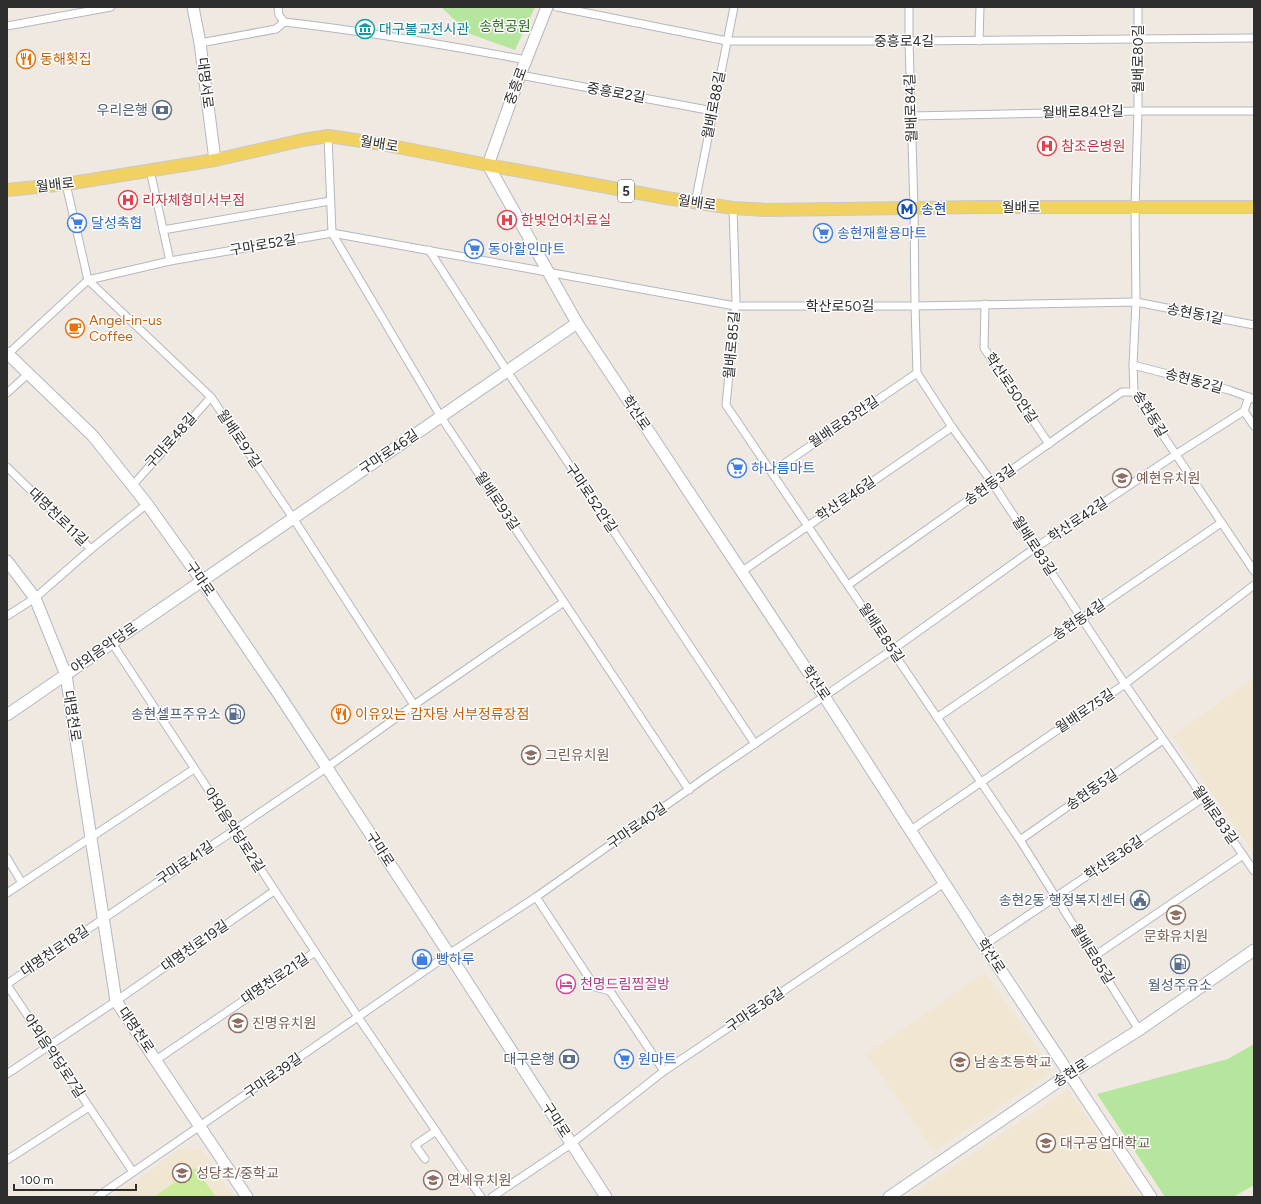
<svg xmlns="http://www.w3.org/2000/svg" width="1261" height="1204" viewBox="0 0 1261 1204" font-family="Figtree,'Noto Sans KR',sans-serif">
<style>
.education{fill:#f0e6d1}
.green{fill:#b6e59e}
.pitch{fill:#c9ec9a}
.lines{fill:none;stroke-linecap:round;stroke-linejoin:round}
.street-casing{stroke:#b4b7c1;stroke-width:9}
.secondary-casing{stroke:#b4b7c1;stroke-width:13}
.primary-casing{stroke:#c9c9c9;stroke-width:14}
.street{stroke:#fff;stroke-width:7}
.secondary{stroke:#fff;stroke-width:11}
.primary{stroke:#f2d163;stroke-width:12}
.labels{text-anchor:middle;dominant-baseline:central;stroke-width:3;stroke-linejoin:round;paint-order:stroke}
.shield{fill:#fff;stroke:#6d6d6d;stroke-width:1}
.shield-label{font-size:13px;font-weight:bold;fill:#2e2e2e}
.park-label{font-size:14px;fill:#2c6e1b;stroke:#fff}
.culture-label{font-size:14px;fill:#0d838f;stroke:#fff;text-anchor:start}
.street-label{font-size:14px;fill:#2e2e2e;stroke:#fff}
.food-label{font-size:14px;fill:#c56008;stroke:#fff;text-anchor:start}
.service-label{font-size:14px;fill:#4e5e75;stroke:#fff;text-anchor:end}
.health-label{font-size:14px;fill:#be3a42;stroke:#fff;text-anchor:start}
.transit-label{font-size:14px;fill:#164399;stroke:#fff;text-anchor:start}
.shop-label{font-size:14px;fill:#366cbe;stroke:#fff;text-anchor:start}
.education-label{font-size:14px;fill:#785e54;stroke:#fff;text-anchor:start}
.hotel-label{font-size:14px;fill:#b23c85;stroke:#fff;text-anchor:start}
</style>
<rect width="100%" height="100%" fill="#efe9e1"/>
<g class="education">
<polygon points="1254,678 1254,853 1173,736"/>
<polygon points="985,973 1053,1071 934,1151 866,1054"/>
<polygon points="1068,1089 1140,1197 908,1197"/>
<polygon points="181,1149 202,1150 233,1197 112,1197"/>
</g>
<g class="green">
<polygon points="441,7 535,7 515,50 470,34"/>
<polygon points="1254,1044 1254,1185 1233,1197 1165,1197 1097,1094 1228,1059"/>
</g>
<polygon class="pitch" points="195,1168 216,1197 154,1197"/>
<g class="lines">
<g class="street-casing">
<g id="street">
<polyline points="278,7 279,15 284,22"/>
<polyline points="557,7 727,41 909,41 1254,38"/>
<polyline points="909,7 909,41 914,208 915,306 917,373 952,427 993,484 1125,684 1254,871"/>
<polyline points="1138,7 1138,111 1135,207 1136,302 1133,365 1134,392 1254,571"/>
<path d="M284,22c81,9 162,23 242,38"/>
<polyline points="7,26 111,7"/>
<polyline points="979,41 980,7"/>
<polyline points="200,43 276,29 284,22"/>
<polyline points="520,75 713,111"/>
<polyline points="911,116 1138,111 1254,111"/>
<polyline points="328,136 332,233 441,417 689,790"/>
<polyline points="150,170 170,261"/>
<polyline points="66,184 88,280 211,397 293,518 414,705"/>
<polyline points="695,203 734,7"/>
<polyline points="733,208 736,301 726,405 1020,840 1139,1030"/>
<polyline points="163,230 330,201"/>
<polyline points="429,250 507,371 755,744"/>
<polyline points="985,304 984,348 1049,444"/>
<polyline points="8,354 88,280 170,261 332,233 735,306 915,306 1136,302 1254,325"/>
<polyline points="1133,365 1229,390 1254,399"/>
<polyline points="7,393 28,374"/>
<polyline points="1244,411 1254,426"/>
<polyline points="7,467 91,549"/>
<polyline points="772,472 917,373"/>
<polyline points="132,486 211,397"/>
<polyline points="741,572 952,427"/>
<polyline points="848,585 1122,392 1134,392"/>
<polyline points="7,616 35,598 91,549 147,504"/>
<polyline points="112,643 358,1017 481,1197"/>
<polyline points="938,717 1221,523"/>
<polyline points="911,830 1125,684 1254,585"/>
<polyline points="1020,840 1163,740"/>
<polyline points="7,858 22,883"/>
<polyline points="7,893 194,769"/>
<polyline points="536,897 595,987 610,991 664,1071"/>
<polyline points="984,945 1203,798"/>
<polyline points="1093,957 1243,855"/>
<polyline points="7,984 326,768 414,705 564,602"/>
<polyline points="7,985 133,1172"/>
<polyline points="156,1060 315,952"/>
<polyline points="7,1074 116,1001 274,891"/>
<polyline points="425,1159 415,1145 436,1131"/>
<polyline points="7,1160 89,1107"/>
<polyline points="97,1197 449,954 536,897 712,773 892,650 1035,548 1175,455 1244,411 1249,397"/>
<polyline points="492,1197 571,1144 664,1071 944,883"/>
</g>
</g>
<g class="secondary-casing">
<g id="secondary">
<polyline points="193,7 200,43 215,160"/>
<polyline points="547,7 520,75 488,165 577,323 824,696 984,945 1151,1197"/>
<polyline points="7,353 93,436 147,504 202,581 280,696 449,954 606,1197"/>
<polyline points="7,561 35,598 66,675 116,1001 247,1197"/>
<polyline points="7,715 577,323"/>
<polyline points="889,1197 1069,1074 1139,1030 1254,950"/>
</g>
</g>
<g class="primary-casing">
<polyline id="primary" points="7,190 66,184 215,160 303,140 328,136 382,144 488,165 666,198 733,208 766,210 981,207 1254,207"/>
</g>
<use href="#street" class="street"/>
<use href="#secondary" class="secondary"/>
<use href="#primary" class="primary"/>
</g>
<defs>
<g id="museum-ring" transform="scale(1)"><circle r="9.5" fill="#fff" stroke="#0f9aa8" stroke-width="1.5"/><path d="M0-6L6-3V-2H-6V-3ZM-5-1h2V3h-2ZM-1-1h2V3h-2ZM3-1h2V3H3ZM-6 4H6V6H-6Z" fill="#0f9aa8"/></g>
<g id="restaurant-ring" transform="scale(1)"><circle r="9.5" fill="#fff" stroke="#e8710a" stroke-width="1.5"/><path d="M-5-6h1v4h1v-4h1v4h1v-4h1v5L-1.5 .5V6h-2V.5L-5-1ZM5-6V6H3V1.5H1.5Q1.5-4 5-6Z" fill="#e8710a"/></g>
<g id="bank-ring" transform="scale(1)"><circle r="9.5" fill="#fff" stroke="#5c6f8a" stroke-width="1.5"/><path d="M-6-4H6V4H-6ZM0-2.3a2.3 2.3 0 1 0 0 4.6a2.3 2.3 0 1 0 0-4.6Z" fill="#5c6f8a"/></g>
<g id="hospital-ring" transform="scale(1)"><circle r="9.5" fill="#fff" stroke="#e0444e" stroke-width="1.5"/><path d="M-5-5h3v3.5h4V-5h3V5h-3V1.5h-4V5h-3Z" fill="#e0444e"/></g>
<g id="metro-ring" transform="scale(1)"><circle r="9.5" fill="#fff" stroke="#1a4fb4" stroke-width="1.5"/><path d="M-5.5 5V-5H-3L0 0L3-5H5.5V5H3V-.5L0 4L-3-.5V5Z" fill="#1a4fb4"/></g>
<g id="supermarket-ring" transform="scale(1)"><circle r="9.5" fill="#fff" stroke="#3f7fe0" stroke-width="1.5"/><path d="M-6-5.5h2.5l.6 2H6L4.5 2H-2.5L-4.4-4H-6ZM-1.5 3.2a1.3 1.3 0 1 0 .1 0ZM3 3.2a1.3 1.3 0 1 0 .1 0Z" fill="#3f7fe0"/></g>
<g id="cafe-ring" transform="scale(1)"><circle r="9.5" fill="#fff" stroke="#e8710a" stroke-width="1.5"/><path d="M-5.5-4.5H6V0H3Q3 3.5 0 3.5H-2.5Q-5.5 3.5-5.5 0ZM3-3.2v2h1.7v-2ZM-6 4.5H4V6H-6Z" fill="#e8710a"/></g>
<g id="school-ring" transform="scale(1)"><circle r="9.5" fill="#fff" stroke="#8d6e63" stroke-width="1.5"/><path d="M0-5L7-2L0 1L-7-2ZM-4 1L0 2.5L4 1V4Q0 6-4 4Z" fill="#8d6e63"/></g>
<g id="fuel-ring" transform="scale(1)"><circle r="9.5" fill="#fff" stroke="#5c6f8a" stroke-width="1.5"/><path d="M-5.5-6h7V0h2V4h1.3V-2.5L3-4.5l.8-.8L6-3V5H2.5V1h-1V6h-7ZM-4.2-4.7v3.2H.2V-4.7Z" fill="#5c6f8a"/></g>
<g id="civic-ring" transform="scale(1)"><circle r="9.5" fill="#fff" stroke="#5c6f8a" stroke-width="1.5"/><path d="M-.6-6.5H3V-4.5H.6V-3L4-1V1h2V6H-6V1h2V-1L-.6-3ZM-1.2 2.5V6h2.4V2.5Z" fill="#5c6f8a"/></g>
<g id="shop-ring" transform="scale(1)"><circle r="9.5" fill="#fff" stroke="#3f7fe0" stroke-width="1.5"/><path d="M-5-2.5h2.3a2.7 3.5 0 0 1 5.4 0H5L5.5 6h-11ZM-1.5-2.5h3a1.5 2.3 0 0 0-3 0Z" fill="#3f7fe0"/></g>
<g id="hotel-ring" transform="scale(1)"><circle r="9.5" fill="#fff" stroke="#d1479c" stroke-width="1.5"/><path d="M-6-4.5h1.5V1H6V5H4.5V3h-9V5H-6ZM-4 0a1.8 1.8 0 1 1 3.6 0ZM.5 0V-2.5h3Q6-2.5 6 0Z" fill="#d1479c"/></g>
<g id="university-ring" transform="scale(1)"><circle r="9.5" fill="#fff" stroke="#8d6e63" stroke-width="1.5"/><path d="M0-5L7-2L0 1L-7-2ZM-4 1L0 2.5L4 1V4Q0 6-4 4Z" fill="#8d6e63"/></g>
</defs>
<g fill-rule="evenodd">
<use href="#museum-ring" x="365" y="29"/>
<use href="#restaurant-ring" x="26" y="59"/>
<use href="#bank-ring" x="162" y="110"/>
<use href="#hospital-ring" x="1047" y="146"/>
<use href="#hospital-ring" x="128" y="200"/>
<use href="#metro-ring" x="907" y="209"/>
<use href="#hospital-ring" x="507" y="220"/>
<use href="#supermarket-ring" x="77" y="223"/>
<use href="#supermarket-ring" x="823" y="233"/>
<use href="#supermarket-ring" x="474" y="249"/>
<use href="#cafe-ring" x="75" y="328"/>
<use href="#supermarket-ring" x="737" y="468"/>
<use href="#school-ring" x="1122" y="478"/>
<use href="#fuel-ring" x="235" y="714"/>
<use href="#restaurant-ring" x="341" y="714"/>
<use href="#school-ring" x="531" y="755"/>
<use href="#civic-ring" x="1140" y="900"/>
<use href="#school-ring" x="1176" y="915"/>
<use href="#shop-ring" x="422" y="959"/>
<use href="#fuel-ring" x="1180" y="964"/>
<use href="#hotel-ring" x="566" y="984"/>
<use href="#school-ring" x="238" y="1023"/>
<use href="#bank-ring" x="569" y="1059"/>
<use href="#supermarket-ring" x="624" y="1059"/>
<use href="#school-ring" x="960" y="1062"/>
<use href="#university-ring" x="1046" y="1143"/>
<use href="#school-ring" x="182" y="1173"/>
<use href="#school-ring" x="433" y="1180"/>
</g>
<g class="labels">
<rect class="shield" x="618" y="180" width="16" height="22" rx="3"/>
<g class="shield-label">
<text x="626" y="191">5</text>
</g>
<g class="park-label">
<text x="505" y="26">송현공원</text>
</g>
<g class="culture-label">
<text x="379" y="29">대구불교전시관</text>
</g>
<g class="street-label">
<text x="904" y="41">중흥로4길</text>
<text transform="translate(1138 59) rotate(-90)">월배로80길</text>
<text transform="translate(205 83) rotate(83)">대명서로</text>
<text transform="translate(516 86) rotate(-70)">중흥로</text>
<text transform="translate(616 93) rotate(10)">중흥로2길</text>
<text transform="translate(714 105) rotate(-79)">월배로88길</text>
<text transform="translate(911 108) rotate(-92)">월배로84길</text>
<text transform="translate(1083 112) rotate(-1)">월배로84안길</text>
<text transform="translate(379 144) rotate(9)">월배로</text>
<text transform="translate(55 185) rotate(-7)">월배로</text>
<text transform="translate(697 203) rotate(8)">월배로</text>
<text x="1021" y="207">월배로</text>
<text transform="translate(263 245) rotate(-10)">구마로52길</text>
<text x="840" y="306">학산로50길</text>
<text transform="translate(1195 314) rotate(11)">송현동1길</text>
<text transform="translate(732 345) rotate(-85)">월배로85길</text>
<text transform="translate(1194 381) rotate(15)">송현동2길</text>
<text transform="translate(1011 388) rotate(56)">학산로50안길</text>
<text transform="translate(636 413) rotate(56)">학산로</text>
<text transform="translate(1150 414) rotate(59)">송현동길</text>
<text transform="translate(844 422) rotate(-34)">월배로83안길</text>
<text transform="translate(239 439) rotate(56)">월배로97길</text>
<text transform="translate(171 441) rotate(-48)">구마로48길</text>
<text transform="translate(389 452) rotate(-34)">구마로46길</text>
<text transform="translate(990 485) rotate(-35)">송현동3길</text>
<text transform="translate(591 498) rotate(56)">구마로52안길</text>
<text transform="translate(846 499) rotate(-34)">학산로46길</text>
<text transform="translate(497 501) rotate(56)">월배로93길</text>
<text transform="translate(58 517) rotate(44)">대명천로11길</text>
<text transform="translate(1078 520) rotate(-34)">학산로42길</text>
<text transform="translate(1034 546) rotate(57)">월배로83길</text>
<text transform="translate(200 579) rotate(55)">구마로</text>
<text transform="translate(1079 620) rotate(-34)">송현동4길</text>
<text transform="translate(881 633) rotate(56)">월배로85길</text>
<text transform="translate(104 648) rotate(-35)">야외음악당로</text>
<text transform="translate(816 683) rotate(56)">학산로</text>
<text transform="translate(1085 711) rotate(-34)">월배로75길</text>
<text transform="translate(72 716) rotate(81)">대명천로</text>
<text transform="translate(1092 790) rotate(-35)">송현동5길</text>
<text transform="translate(1215 815) rotate(55)">월배로83길</text>
<text transform="translate(637 826) rotate(-35)">구마로40길</text>
<text transform="translate(234 830) rotate(57)">야외음악당로2길</text>
<text transform="translate(380 849) rotate(57)">구마로</text>
<text transform="translate(1114 858) rotate(-34)">학산로36길</text>
<text transform="translate(185 863) rotate(-34)">구마로41길</text>
<text transform="translate(195 946) rotate(-35)">대명천로19길</text>
<text transform="translate(55 951) rotate(-34)">대명천로18길</text>
<text transform="translate(1092 954) rotate(58)">월배로85길</text>
<text transform="translate(991 956) rotate(57)">학산로</text>
<text transform="translate(275 979) rotate(-34)">대명천로21길</text>
<text transform="translate(755 1010) rotate(-34)">구마로36길</text>
<text transform="translate(136 1030) rotate(56)">대명천로</text>
<text transform="translate(54 1056) rotate(56)">야외음악당로7길</text>
<text transform="translate(1071 1073) rotate(-33)">송현로</text>
<text transform="translate(273 1076) rotate(-35)">구마로39길</text>
<text transform="translate(556 1120) rotate(57)">구마로</text>
</g>
<g class="food-label">
<text x="40" y="59">동해횟집</text>
<text x="89" y="320">Angel-in-us<tspan x="89" dy="16">Coffee</tspan></text>
<text x="355" y="714">이유있는 감자탕 서부정류장점</text>
</g>
<g class="service-label">
<text x="148" y="110">우리은행</text>
<text x="221" y="714">송현셀프주유소</text>
<text x="1126" y="900">송현2동 행정복지센터</text>
<text x="1180" y="985" text-anchor="middle">월성주유소</text>
<text x="555" y="1059">대구은행</text>
</g>
<g class="health-label">
<text x="1061" y="146">참조은병원</text>
<text x="142" y="200">리자체형미서부점</text>
<text x="521" y="220">한빛언어치료실</text>
</g>
<g class="transit-label">
<text x="921" y="209">송현</text>
</g>
<g class="shop-label">
<text x="91" y="223">달성축협</text>
<text x="837" y="233">송현재활용마트</text>
<text x="488" y="249">동아할인마트</text>
<text x="751" y="468">하나름마트</text>
<text x="436" y="959">빵하루</text>
<text x="638" y="1059">원마트</text>
</g>
<g class="education-label">
<text x="1136" y="478">예현유치원</text>
<text x="545" y="755">그린유치원</text>
<text x="1176" y="936" text-anchor="middle">문화유치원</text>
<text x="252" y="1023">진명유치원</text>
<text x="974" y="1062">남송초등학교</text>
<text x="1060" y="1143">대구공업대학교</text>
<text x="196" y="1173">성당초/중학교</text>
<text x="447" y="1180">연세유치원</text>
</g>
<g class="hotel-label">
<text x="580" y="984">천명드림찜질방</text>
</g>
</g>
<rect width="1261" height="1204" fill="none" stroke="#2e2e2e" stroke-width="16"/>
<path d="M14 1184v6h122v-6" fill="none" stroke="#2e2e2e" stroke-width="2"/>
<text x="20" y="1184" font-size="12" fill="#2e2e2e" stroke="#ffffff" stroke-width="3" paint-order="stroke">100 m</text>
</svg>
